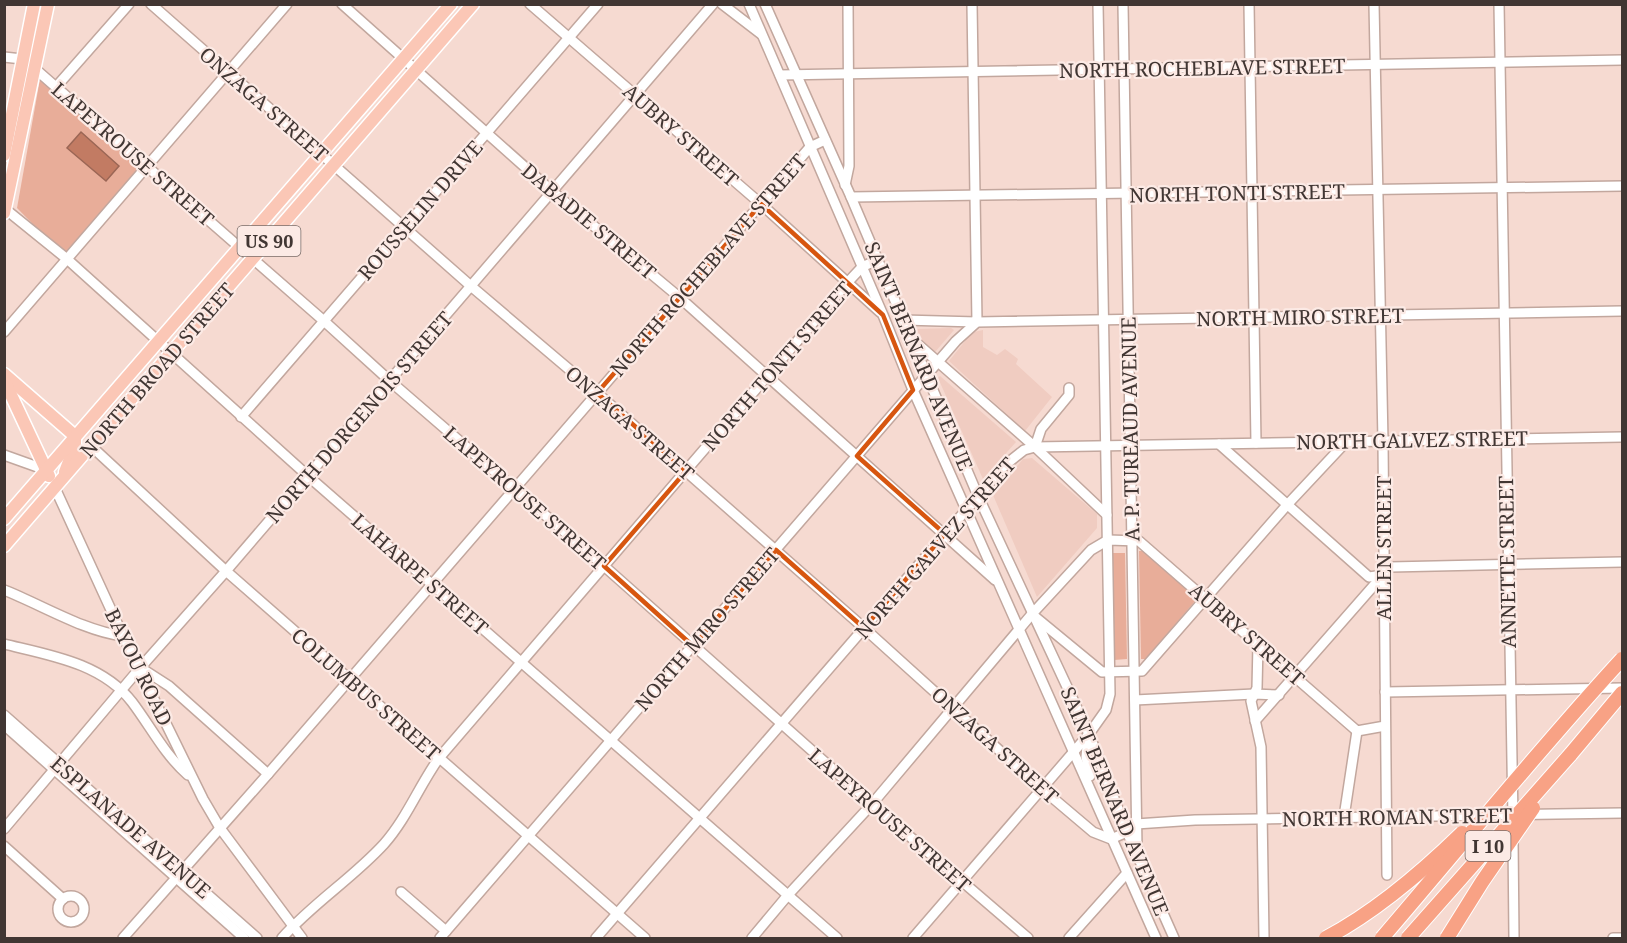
<svg xmlns="http://www.w3.org/2000/svg" width="1627" height="943" viewBox="0 0 1627 943" font-family="'Noto Serif',serif">
<style>
.built{fill:#f0ccc1}
.green{fill:#e8ad99}
.water{fill:#c27b63;stroke:#9b6655;stroke-width:1.5}
.lines{fill:none;stroke-linecap:round;stroke-linejoin:round}
.minor-casing{stroke:#c2a79e;stroke-width:12}
.major-casing{stroke:#fff;stroke-width:15}
.highway-casing{stroke:#fff;stroke-width:16}
.minor{stroke:#fff;stroke-width:9}
.major{stroke:#fbc7b6;stroke-width:12}
.highway{stroke:#f8a285;stroke-width:14}
.highway-bridge-casing{stroke:#fff;stroke-width:16;stroke-linecap:butt}
.highway-bridge{stroke:#f8a285;stroke-width:14}
.marked{fill:none;stroke:#d75610;stroke-width:4.5;stroke-linejoin:round}
.labels{text-anchor:middle;dominant-baseline:central;stroke-width:4.5;stroke-linejoin:round;paint-order:stroke}
.shield{fill:#fceae5;stroke:#796c68;stroke-width:1.5}
.shield-label{font-size:18px;font-weight:bold;fill:#413633}
.street-label{font-size:20px;fill:#413633;stroke:#fceae5}
</style>
<rect width="100%" height="100%" fill="#f6dad1"/>
<g class="built">
<polygon points="951,328 954,330 935,352 914,334 917,329"/>
<polygon points="983,330 983,347 997,355 1005,349 1018,359 1016,364 1052,397 1025,431 949,361 970,335 974,332"/>
<polygon points="940,376 1016,442 983,479 938,378"/>
<polygon points="1032,458 1097,514 1097,528 1037,597 993,495 1023,459"/>
</g>
<g class="green">
<polygon points="40,79 56,87 147,165 67,259 17,208"/>
<polygon points="1139,551 1145,551 1196,596 1196,600 1146,659 1141,659"/>
<polygon points="1112,553 1125,553 1127,659 1114,660"/>
</g>
<polygon class="water" points="81,132 119,166 106,181 67,148"/>
<g class="lines">
<g class="minor-casing">
<g id="minor">
<polyline points="151,4 472,287 597,393 864,628 1041,788 1093,832 1111,839 1127,832"/>
<polyline points="342,4 553,192 679,297 995,580"/>
<polyline points="530,4 761,204 880,312"/>
<polyline points="722,4 761,34"/>
<polyline points="749,4 883,315 913,390 1156,938"/>
<polyline points="765,4 851,197 978,496 1089,734 1127,832 1174,938"/>
<polyline points="1123,4 1137,848"/>
<polyline points="1249,4 1256,443"/>
<polyline points="1374,4 1383,441 1387,875"/>
<polyline points="1499,4 1513,819"/>
<polyline points="4,57 22,59 33,67 324,321 390,381 604,566 872,804 1028,938"/>
<polyline points="780,75 1622,60"/>
<polyline points="56,87 129,4"/>
<polyline points="845,185 849,166 848,4"/>
<polyline points="851,197 1622,186"/>
<polyline points="4,208 67,259 308,476 837,938"/>
<polyline points="903,320 977,322 972,4"/>
<polyline points="4,332 287,4"/>
<polyline points="913,340 1035,447 1107,515"/>
<polyline points="241,417 598,4"/>
<polyline points="1219,444 1369,577 1383,575"/>
<polyline points="91,446 226,571 645,938"/>
<polyline points="1035,447 1041,429 1069,395 1069,388"/>
<polyline points="4,455 46,470"/>
<polyline points="55,488 123,636 203,799 220,828 302,938"/>
<path d="M4,590c38,15 80,41 119,46"/>
<polyline points="1034,616 1102,672 1142,671 1287,505 1346,442"/>
<path d="M4,644c45,11 98,19 128,58 19,25 32,52 56,73"/>
<polyline points="1258,644 1257,688 1251,701 1261,747 1264,938"/>
<polyline points="141,668 169,686 268,774"/>
<polyline points="1385,692 1622,688"/>
<polyline points="1135,700 1254,694 1279,695"/>
<polyline points="4,715 257,938"/>
<polyline points="1255,721 1390,567 1622,562"/>
<polyline points="4,725 244,938"/>
<polyline points="1088,736 1086,757 1090,776"/>
<polyline points="1344,817 1357,731"/>
<polyline points="1136,824 1195,820 1622,813"/>
<polyline points="4,829 140,668 226,571 713,4"/>
<polyline points="1513,839 1514,938"/>
<polyline points="4,846 63,899"/>
<polyline points="401,892 446,931"/>
<circle cx="71" cy="909" r="13"/>
<polyline points="123,938 268,774 810,147 825,140"/>
<path d="M282,938c31,-35 71,-60 102,-94 23,-26 35,-58 55,-86l409,-476 14,-15 15,-7"/>
<polyline points="440,938 956,341 977,322 1622,311"/>
<polyline points="596,938 1005,465 1024,450 1035,447 1622,437"/>
<polyline points="752,938 788,895 872,804 1032,614 1091,550 1108,540 1139,541 1357,731 1385,726"/>
<polyline points="913,938 1089,734 1106,710 1110,694 1098,4"/>
<polyline points="1069,938 1127,873"/>
<polyline points="1613,938 1622,938"/>
</g>
</g>
<g class="major-casing">
<g id="major">
<polyline points="4,155 34,4"/>
<polyline points="4,213 48,4"/>
<polyline points="4,374 75,436 75,446 65,472"/>
<polyline points="4,380 49,476"/>
<polyline points="4,519 451,4"/>
<polyline points="4,546 473,4"/>
</g>
</g>
<g class="highway-casing">
<polyline id="highway" points="1570,755 1622,693"/>
</g>
<use href="#minor" class="minor"/>
<use href="#major" class="major"/>
<use href="#highway" class="highway"/>
<g class="highway-bridge-casing">
<g id="highway-bridge">
<path d="M1326,938c49,-26 96,-66 136,-105"/>
<path d="M1382,938c80,-93 157,-189 240,-279"/>
<polyline points="1408,938 1570,755"/>
<polyline points="1447,938 1482,882 1533,808"/>
</g>
</g>
<use href="#highway-bridge" class="highway-bridge"/>
</g>
<path class="marked" d="M761,204l122,111 30,75 -56,66 88,78 -81,94 -88,-78 -83,96 -89,-80 82,-95 -89,-78z"/>
<g class="labels">
<g class="shield">
<rect x="237.5" y="226" width="63" height="30" rx="4.5"/>
<rect x="1465.5" y="831" width="45" height="30" rx="4.5"/>
</g>
<g class="shield-label">
<text x="269" y="241">US 90</text>
<text x="1488" y="846">I 10</text>
</g>
<g class="street-label">
<text transform="translate(1202 68) rotate(-1)">NORTH ROCHEBLAVE STREET</text>
<text transform="translate(264 104) rotate(41)">ONZAGA STREET</text>
<text transform="translate(681 135) rotate(41)">AUBRY STREET</text>
<text transform="translate(133 154) rotate(41)">LAPEYROUSE STREET</text>
<text transform="translate(1237 193) rotate(-1)">NORTH TONTI STREET</text>
<text transform="translate(420 210) rotate(-49)">ROUSSELIN DRIVE</text>
<text transform="translate(589 221) rotate(40)">DABADIE STREET</text>
<text transform="translate(708 265) rotate(-49)">NORTH ROCHEBLAVE STREET</text>
<text transform="translate(1300 317) rotate(-1)">NORTH MIRO STREET</text>
<text transform="translate(919 356) rotate(67)">SAINT BERNARD AVENUE</text>
<text transform="translate(777 366) rotate(-49)">NORTH TONTI STREET</text>
<text transform="translate(157 370) rotate(-49)">NORTH BROAD STREET</text>
<text transform="translate(359 417) rotate(-49)">NORTH DORGENOIS STREET</text>
<text transform="translate(630 423) rotate(41)">ONZAGA STREET</text>
<text transform="translate(1130 429) rotate(-91)">A. P. TUREAUD AVENUE</text>
<text transform="translate(1412 440) rotate(-1)">NORTH GALVEZ STREET</text>
<text transform="translate(525 498) rotate(41)">LAPEYROUSE STREET</text>
<text transform="translate(935 548) rotate(-49)">NORTH GALVEZ STREET</text>
<text transform="translate(1383 548) rotate(-90)">ALLEN STREET</text>
<text transform="translate(1507 562) rotate(-91)">ANNETTE STREET</text>
<text transform="translate(420 574) rotate(41)">LAHARPE STREET</text>
<text transform="translate(707 629) rotate(-49)">NORTH MIRO STREET</text>
<text transform="translate(1247 634) rotate(41)">AUBRY STREET</text>
<text transform="translate(139 667) rotate(64)">BAYOU ROAD</text>
<text transform="translate(366 694) rotate(41)">COLUMBUS STREET</text>
<text transform="translate(995 745) rotate(42)">ONZAGA STREET</text>
<text transform="translate(1115 801) rotate(67)">SAINT BERNARD AVENUE</text>
<text transform="translate(1397 817) rotate(-1)">NORTH ROMAN STREET</text>
<text transform="translate(890 820) rotate(41)">LAPEYROUSE STREET</text>
<text transform="translate(131 827) rotate(41)">ESPLANADE AVENUE</text>
</g>
</g>
<rect width="1627" height="943" fill="none" stroke="#413633" stroke-width="12"/>
</svg>
